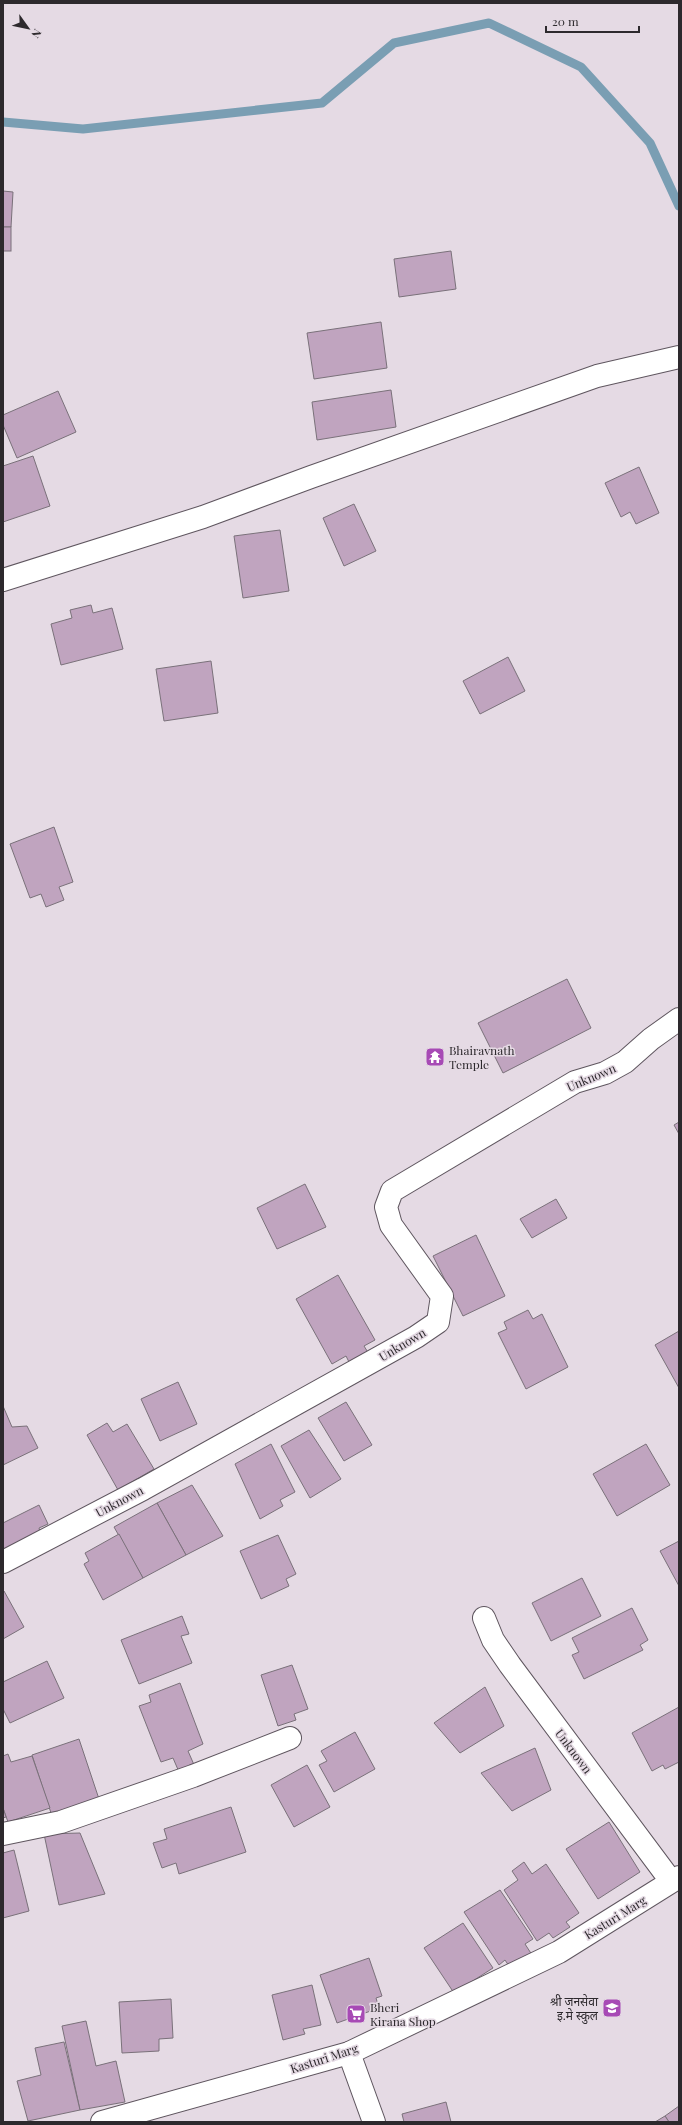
<svg xmlns="http://www.w3.org/2000/svg" width="682" height="2125" viewBox="0 0 682 2125" font-family="'Playfair Display','Noto Sans Devanagari',serif">
<style>
.lines{fill:none;stroke-linecap:round;stroke-linejoin:round}
.stream{stroke:#7a9eb3;stroke-width:9}
.building{fill:#c0a4bf;stroke:#7a717a}
.street-casing{stroke:#5f565f;stroke-width:24}
.street{stroke:#fff;stroke-width:22}
.labels{text-anchor:middle;dominant-baseline:central;stroke-width:3;stroke-linejoin:round;paint-order:stroke}
.poi-label{font-size:12px;fill:#2d292d;stroke:#e5dae4;text-anchor:start}
.street-label{font-size:12px;fill:#2d292d;stroke:#e5dae4}
</style>
<rect width="100%" height="100%" fill="#e5dae4"/>
<g class="lines">
<polyline class="stream" points="3,122 83,129 322,103 394,43 489,23 581,67 650,143 679,206"/>
</g>
<g class="building">
<polygon points="3,191 13,192 11,227 3,227"/>
<rect x="3" y="227" width="8" height="24"/>
<polygon points="451,251 456,289 399,297 394,259"/>
<polygon points="381,322 387,368 314,379 307,333"/>
<polygon points="391,390 396,427 317,440 312,402"/>
<polygon points="58,391 76,432 17,458 3,425 3,415"/>
<polygon points="33,456 50,506 3,522 3,466"/>
<polygon points="639,467 659,513 636,524 630,512 621,517 605,483"/>
<polygon points="354,504 376,551 344,566 323,518"/>
<polygon points="280,530 289,591 243,598 234,536"/>
<polygon points="91,605 93,613 112,608 123,649 61,665 51,624 72,618 70,610"/>
<polygon points="508,657 525,691 480,714 463,681"/>
<polygon points="211,661 218,713 164,721 156,669"/>
<polygon points="54,827 73,882 59,887 64,900 46,907 41,894 30,898 10,844"/>
<polygon points="567,979 591,1028 503,1073 478,1023"/>
<polygon points="679,1122 679,1134 674,1125"/>
<polygon points="305,1184 326,1227 277,1249 257,1208"/>
<polygon points="556,1199 567,1218 532,1238 520,1219"/>
<polygon points="476,1235 505,1296 463,1316 433,1256"/>
<polygon points="338,1275 375,1340 364,1346 369,1354 350,1364 346,1356 332,1364 296,1299"/>
<polygon points="528,1310 533,1319 542,1314 568,1367 526,1389 498,1333 507,1329 504,1322"/>
<polygon points="679,1331 679,1388 655,1345"/>
<polygon points="178,1382 197,1424 160,1441 141,1399"/>
<polygon points="346,1402 372,1445 344,1461 318,1418"/>
<polygon points="3,1406 12,1427 27,1426 38,1448 3,1465"/>
<polygon points="107,1423 113,1432 127,1424 154,1469 118,1490 87,1435"/>
<polygon points="309,1430 341,1479 310,1498 281,1446"/>
<polygon points="271,1444 295,1492 280,1500 283,1506 260,1519 235,1464"/>
<polygon points="646,1444 670,1485 617,1516 593,1474"/>
<polygon points="192,1485 223,1536 186,1555 157,1503"/>
<polygon points="157,1503 186,1555 143,1578 114,1527"/>
<polygon points="39,1505 48,1524 39,1528 40,1532 3,1552 3,1523"/>
<polygon points="119,1534 143,1578 103,1600 84,1564 89,1561 85,1553"/>
<polygon points="278,1535 296,1574 286,1579 289,1586 261,1599 240,1551"/>
<polygon points="679,1541 679,1586 660,1551"/>
<polygon points="582,1578 601,1616 551,1641 532,1603"/>
<polygon points="4,1591 24,1627 3,1639 3,1592"/>
<polygon points="632,1608 648,1640 640,1645 643,1650 584,1679 572,1655 579,1652 572,1638"/>
<polygon points="182,1616 189,1634 181,1636 192,1663 139,1684 121,1640"/>
<polygon points="47,1661 64,1698 10,1723 3,1709 3,1682"/>
<polygon points="292,1665 308,1709 294,1714 296,1720 278,1726 261,1675"/>
<polygon points="180,1683 203,1744 188,1751 195,1767 179,1772 173,1758 161,1762 139,1706 151,1702 149,1695"/>
<polygon points="485,1687 504,1726 460,1753 434,1723"/>
<polygon points="679,1707 679,1762 665,1769 663,1765 652,1771 632,1733"/>
<polygon points="355,1732 375,1769 334,1792 319,1765 327,1761 321,1751"/>
<polygon points="79,1739 100,1802 52,1816 32,1755"/>
<polygon points="535,1748 551,1790 512,1811 481,1773"/>
<polygon points="8,1754 11,1762 32,1756 50,1808 8,1822 3,1808 3,1756"/>
<polygon points="307,1765 330,1807 294,1827 271,1785"/>
<polygon points="231,1807 246,1852 179,1874 176,1863 162,1868 153,1843 167,1839 164,1829"/>
<polygon points="3,1808 6,1817 3,1818"/>
<polygon points="609,1822 640,1872 598,1899 566,1849"/>
<polygon points="80,1833 105,1894 59,1905 44,1834"/>
<polygon points="14,1850 29,1911 3,1918 3,1853"/>
<polygon points="524,1862 532,1874 546,1864 579,1913 566,1922 570,1927 553,1938 549,1933 537,1941 504,1890 518,1880 512,1871"/>
<polygon points="500,1890 533,1939 525,1944 534,1958 513,1972 505,1960 499,1965 464,1912"/>
<polygon points="463,1923 493,1968 454,1993 424,1948"/>
<polygon points="369,1958 382,1996 376,1998 379,2008 337,2023 320,1975"/>
<polygon points="312,1985 321,2025 303,2029 305,2034 283,2040 272,1995"/>
<polygon points="171,1999 173,2038 159,2039 159,2051 122,2053 119,2002"/>
<polygon points="86,2021 96,2066 116,2061 125,2102 80,2110 62,2026"/>
<polygon points="64,2042 80,2110 28,2121 17,2081 41,2075 35,2048"/>
<polygon points="446,2102 451,2122 404,2122 402,2114"/>
<polygon points="679,2106 679,2122 669,2122 665,2116"/>
<polygon points="665,2116 669,2122 655,2122"/>
</g>
<g class="lines">
<g class="street-casing">
<g id="street">
<polyline points="3,580 203,517 311,477 597,376 679,357"/>
<polyline points="3,1562 143,1489 416,1337 438,1322 442,1296 391,1225 386,1207 392,1191 575,1082 605,1073 625,1062 651,1039 679,1019"/>
<polyline points="484,1618 493,1640 510,1665 671,1881"/>
<polyline points="3,1834 61,1822 193,1776 290,1738"/>
<polyline points="349,2053 374,2122"/>
<polyline points="102,2122 349,2053 559,1952 679,1877"/>
</g>
</g>
<use href="#street" class="street"/>
</g>
<defs>
<g id="temple-square" transform="scale(1)"><rect x="-9" y="-9" width="18" height="18" rx="4" fill="#a74ab5" stroke="#e5dae4"/><path d="M0-6L5-2H3V0L6.5 2.5H4V6H1.5V3h-3V6H-4V2.5H-6.5L-3 0V-2H-5Z" fill="#fff"/></g>
<g id="school-square" transform="scale(1)"><rect x="-9" y="-9" width="18" height="18" rx="4" fill="#a74ab5" stroke="#e5dae4"/><path d="M0-5L7-2L0 1L-7-2ZM-4 1L0 2.5L4 1V4Q0 6-4 4Z" fill="#fff"/></g>
<g id="supermarket-square" transform="scale(1)"><rect x="-9" y="-9" width="18" height="18" rx="4" fill="#a74ab5" stroke="#e5dae4"/><path d="M-6-5.5h2.5l.6 2H6L4.5 2H-2.5L-4.4-4H-6ZM-1.5 3.2a1.3 1.3 0 1 0 .1 0ZM3 3.2a1.3 1.3 0 1 0 .1 0Z" fill="#fff"/></g>
</defs>
<g fill-rule="evenodd">
<use href="#temple-square" x="435" y="1057"/>
<use href="#school-square" x="612" y="2008"/>
<use href="#supermarket-square" x="356" y="2014"/>
</g>
<g class="labels">
<g class="poi-label">
<text x="449" y="1050">Bhairavnath<tspan x="449" dy="14">Temple</tspan></text>
<text x="598" y="2001" text-anchor="end">श्री जनसेवा<tspan x="598" dy="14">इ.मे स्कुल</tspan></text>
<text x="370" y="2007">Bheri<tspan x="370" dy="14">Kirana Shop</tspan></text>
</g>
<g class="street-label">
<text transform="translate(591 1077) rotate(-23)">Unknown</text>
<text transform="translate(402 1344) rotate(-31)">Unknown</text>
<text transform="translate(119 1501) rotate(-28)">Unknown</text>
<text transform="translate(574 1751) rotate(53)">Unknown</text>
<text transform="translate(615 1917) rotate(-32)">Kasturi Marg</text>
<text transform="translate(324 2058) rotate(-18)">Kasturi Marg</text>
</g>
</g>
<rect width="682" height="2125" fill="none" stroke="#2d292d" stroke-width="8"/>
<g transform="translate(28 28) rotate(123)" stroke="#e5dae4" stroke-width="3" paint-order="stroke">
<path d="M0-3L7 15L0 10L-7 15Z" fill="#2d292d"/>
<text y="-6" font-size="11" font-weight="bold" text-anchor="middle" fill="#2d292d">N</text>
</g>
<path d="M546 26v6h93v-6" fill="none" stroke="#2d292d" stroke-width="2"/>
<text x="552" y="26" font-size="12" fill="#2d292d" stroke="#e5dae4" stroke-width="3" paint-order="stroke">20 m</text>
</svg>
